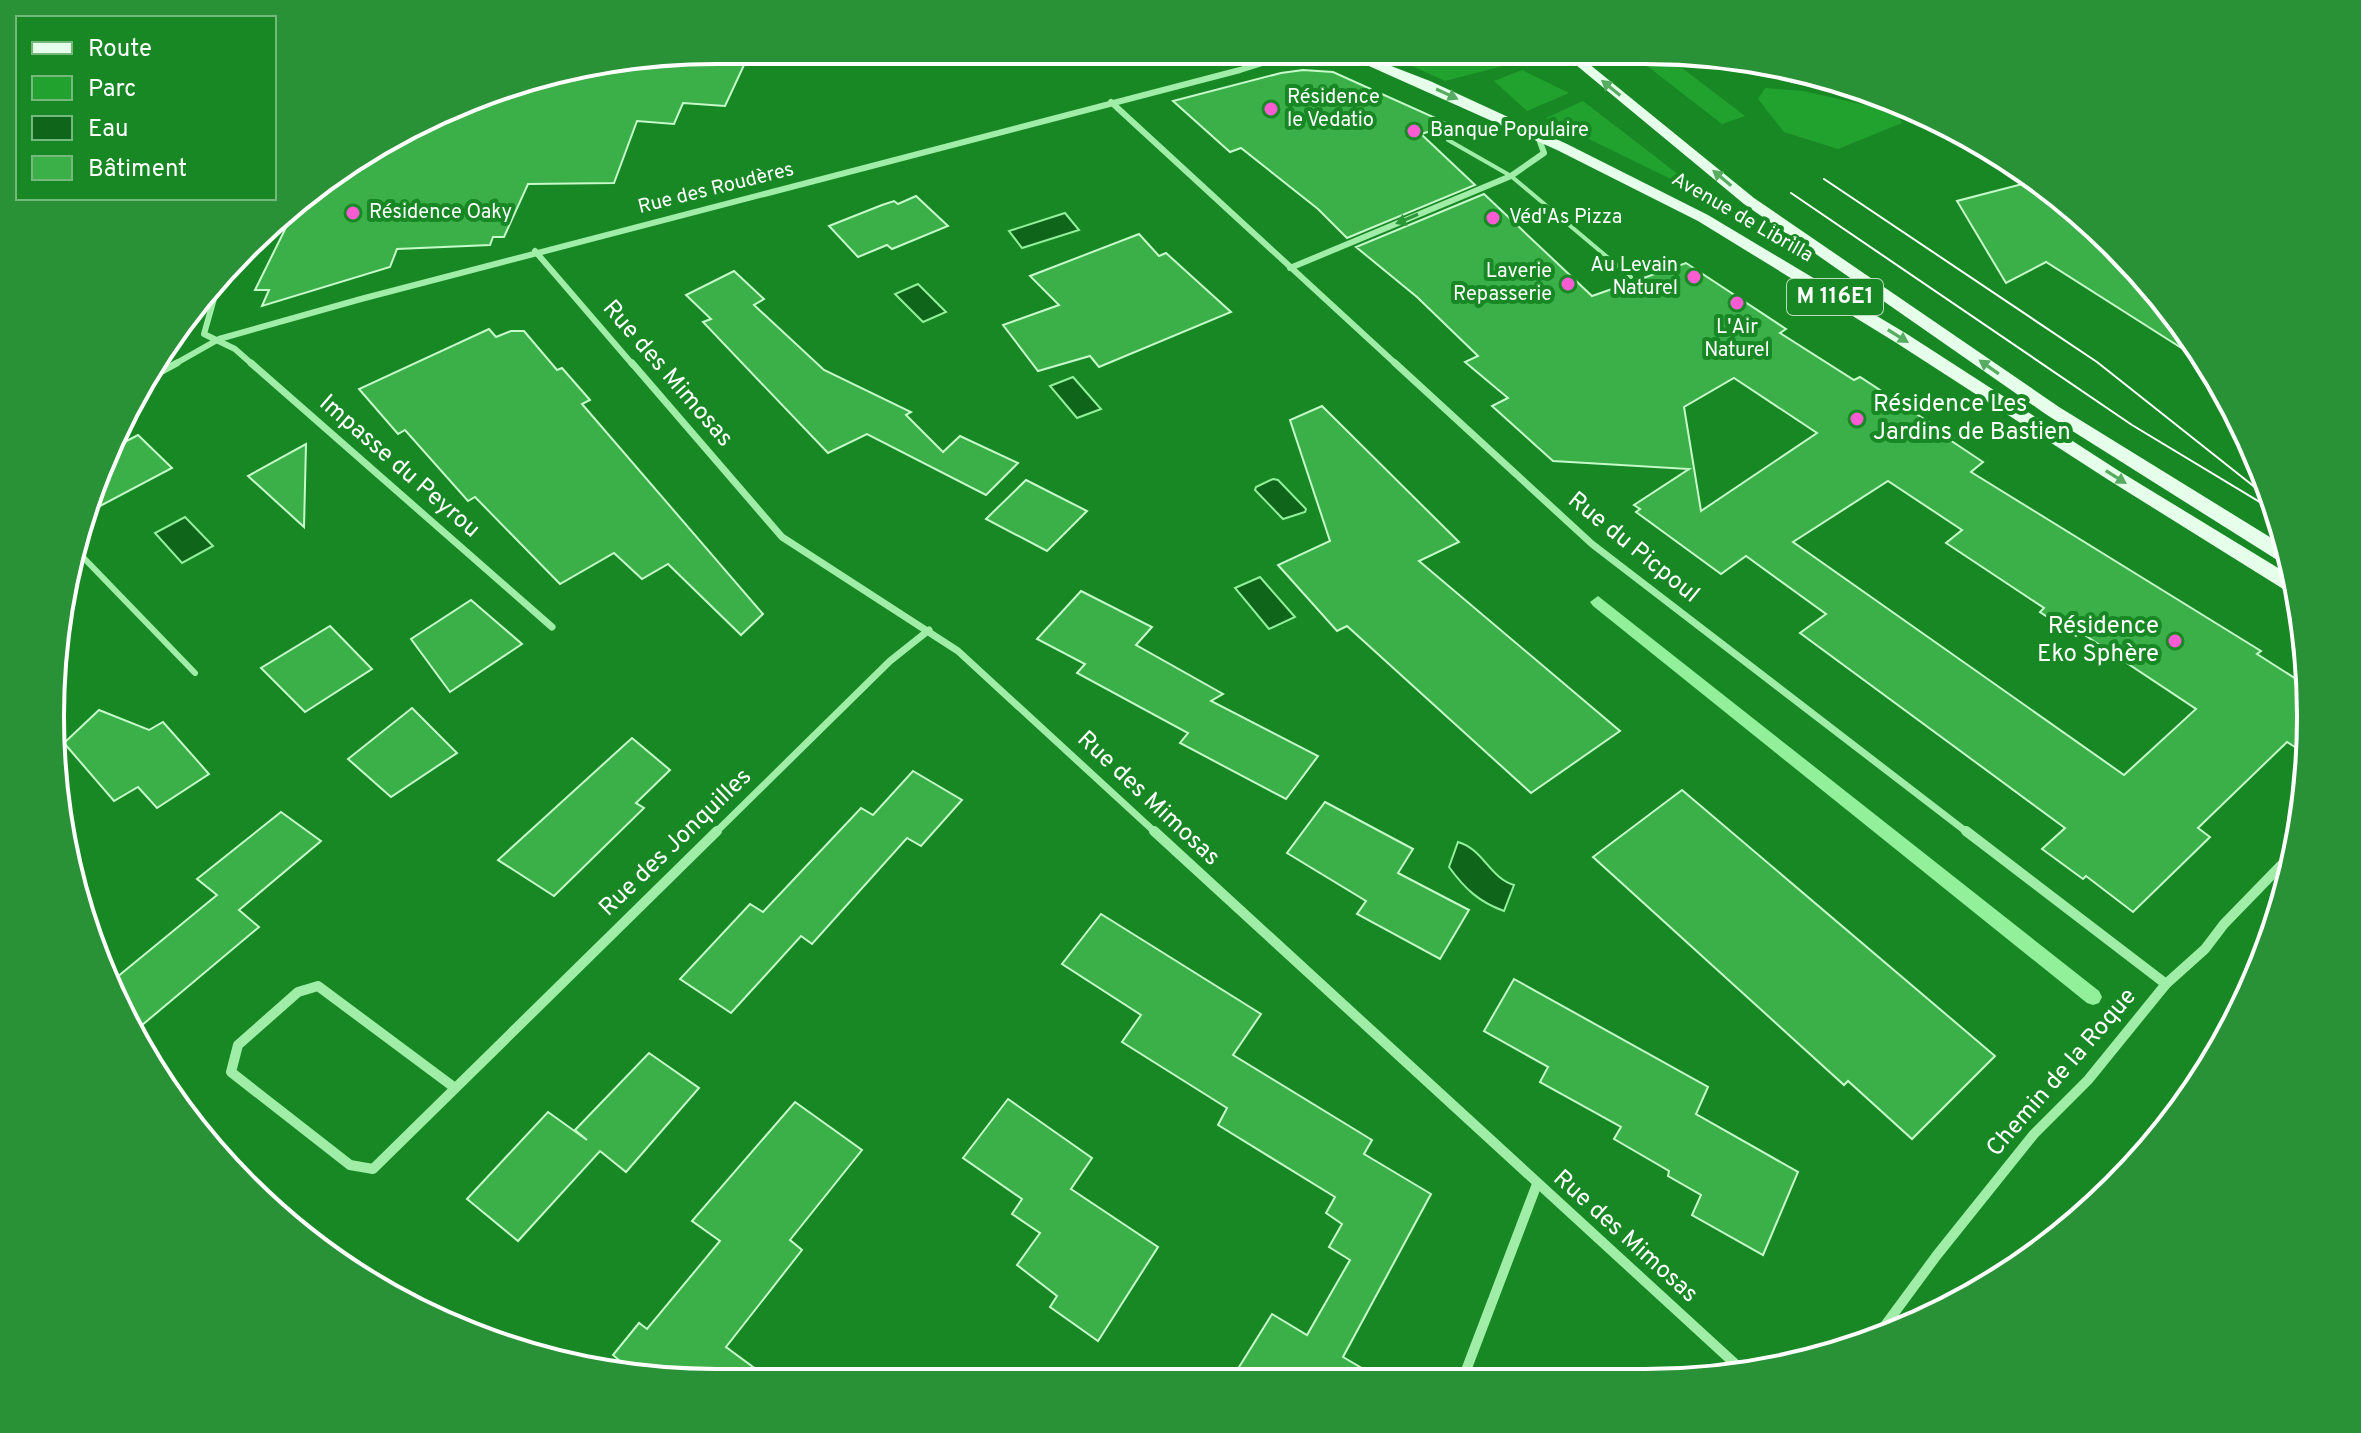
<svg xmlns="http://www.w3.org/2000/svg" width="2361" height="1433" viewBox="0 0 2361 1433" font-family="Overpass,sans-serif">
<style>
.green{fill:#21a22e}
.water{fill:#0f661a;stroke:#92f09a;stroke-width:2}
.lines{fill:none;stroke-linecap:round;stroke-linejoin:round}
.stream{fill:#92f09a;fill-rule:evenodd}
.building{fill:#3cb048;stroke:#c6facb;stroke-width:2;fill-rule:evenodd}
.lane-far1{stroke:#a0eda8;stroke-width:4}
.lane{stroke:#a0eda8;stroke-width:6}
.street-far2{stroke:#a0eda8;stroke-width:6}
.street-far1{stroke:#a0eda8;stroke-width:7}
.street{stroke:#a0eda8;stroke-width:10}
.primary{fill:#e6ffea;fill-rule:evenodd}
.tram{stroke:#fff;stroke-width:2}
.oneway{fill:#56ac60}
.oneway2{fill:#2c9739}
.poi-dot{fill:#ff5cd4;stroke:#188825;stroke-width:3}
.labels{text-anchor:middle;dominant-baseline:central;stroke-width:8;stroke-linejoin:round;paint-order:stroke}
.far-poi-label{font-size:20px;fill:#fff;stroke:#188825;text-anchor:start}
.far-street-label{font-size:20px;fill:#fff;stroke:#188825}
.shield{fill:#188825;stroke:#badbbe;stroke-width:2}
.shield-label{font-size:22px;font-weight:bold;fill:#fff}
.street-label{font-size:24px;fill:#fff;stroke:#188825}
.poi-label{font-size:24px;fill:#fff;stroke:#188825;text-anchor:start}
.rim{fill:none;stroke:#fff;stroke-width:4}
</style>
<rect width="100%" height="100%" fill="#188825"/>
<g class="green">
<polygon points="1451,54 1539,55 1541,56 1445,81 1412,66"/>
<polygon points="1633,55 1665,55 1745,116 1722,124"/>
<polygon points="1522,70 1569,93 1527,111 1494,81"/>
<polygon points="1765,88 1803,91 1896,112 1902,123 1838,149 1784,132 1758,99"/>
<polygon points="1583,101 1683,178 1679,183 1546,118"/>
</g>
<g class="water">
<polygon points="1065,213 1079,230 1022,248 1009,231"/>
<polygon points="918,284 946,312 923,322 895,294"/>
<polygon points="1073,377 1101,409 1077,418 1050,386"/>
<polygon points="1273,479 1278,480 1306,509 1305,512 1283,519 1255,490 1256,487"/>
<polygon points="185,517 213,546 182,563 155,533"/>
<polygon points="1260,577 1295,617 1269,629 1235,588"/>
<path d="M1458,842c25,7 32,36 56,43l-10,26c-25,-9 -39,-22 -55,-44z"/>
</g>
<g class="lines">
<polygon class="stream" points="1598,596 2099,991 2102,997 2099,1003 2093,1005 2087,1003 1593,606 1590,602"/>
</g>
<g class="building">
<polygon points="716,50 751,50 725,106 683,103 674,124 637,121 614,183 528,184 504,237 493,237 490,245 397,249 390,267 262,306 269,290 255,290 301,197 311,187 503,85"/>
<polygon points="1303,70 1333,72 1451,125 1421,134 1475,185 1347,238 1318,209 1241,148 1230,152 1173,101 1281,73"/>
<polygon points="2038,180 2050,187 2145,277 2205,363 2046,262 2006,283 1957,201"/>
<path d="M1484,194l108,102 94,-33 100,66 -6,4 74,47 6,-3 93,61 -3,2 33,22 -12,10 290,179 -4,3 50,32 2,70 -22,-14 -89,86 12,9 -77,75 -47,-36 -3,3 -41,-30 23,-21 -265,-195 26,-19 -80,-58 -25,18 -85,-62 4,-3 -6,-4 55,-36 -136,-8 -61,-55 16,-8 -43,-36 13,-6 -61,-59 -61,-50zM1734,378l83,55 -116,78 -17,-104zM1888,481l74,49 -16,13 98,65 -4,4 36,24 4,-4 116,77 -72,66 -331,-233z"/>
<polygon points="916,196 948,226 892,249 887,245 858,257 829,226 882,205 894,201 898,204"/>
<polygon points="1139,234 1159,256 1166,253 1231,312 1099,367 1090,356 1038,371 1003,325 1059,305 1030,276"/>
<polygon points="734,271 764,299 754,305 824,370 911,412 906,415 943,452 960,436 1018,463 986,495 867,434 828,453 703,322 711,319 686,295"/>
<polygon points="489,329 496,337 511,331 524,331 557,370 562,368 590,400 582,404 763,614 741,635 668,564 642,579 614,553 560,584 475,497 468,501 405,430 398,434 359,389"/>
<polygon points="1322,406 1459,542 1419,561 1620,731 1531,793 1347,626 1337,631 1278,565 1330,541 1290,420"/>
<polygon points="138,435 172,468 83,515 85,503 115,447"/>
<polygon points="306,444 304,527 248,476"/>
<polygon points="1026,480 1087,511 1047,551 986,519"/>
<polygon points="1081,591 1152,627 1136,645 1223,694 1211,701 1318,756 1286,799 1180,743 1188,733 1077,673 1085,664 1037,639"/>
<polygon points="471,600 522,644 450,692 411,639"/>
<polygon points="330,626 372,669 305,712 261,668"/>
<polygon points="412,708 457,753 391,797 348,759"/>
<polygon points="99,710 149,730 163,722 209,774 157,808 138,787 114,801 64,743"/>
<polygon points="632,738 670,770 636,803 644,808 554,896 498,860"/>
<polygon points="913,771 962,800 921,846 907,838 812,944 801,936 731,1013 680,979 750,904 763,912 861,808 873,815"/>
<polygon points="1682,790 1995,1056 1912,1139 1848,1081 1844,1085 1593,857"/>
<polygon points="1325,802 1413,849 1398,873 1469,910 1440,959 1357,914 1366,901 1287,853"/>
<polygon points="281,812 321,841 239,910 259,927 135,1031 111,982 217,895 197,879"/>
<polygon points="1101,914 1261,1014 1233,1055 1372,1140 1364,1154 1431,1194 1343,1357 1382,1380 1231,1380 1272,1314 1307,1335 1350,1260 1329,1247 1342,1224 1326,1213 1335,1197 1218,1125 1227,1108 1122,1042 1141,1015 1062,964"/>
<polygon points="1514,979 1708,1087 1696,1114 1798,1172 1763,1255 1692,1215 1701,1195 1668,1176 1669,1171 1614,1139 1621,1127 1540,1082 1548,1067 1484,1031"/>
<polygon points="649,1053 699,1088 626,1172 600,1151 518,1241 467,1199 548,1112 587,1140 575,1130"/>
<polygon points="1008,1099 1092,1158 1071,1189 1158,1247 1098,1341 1050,1307 1057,1296 1017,1265 1040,1233 1012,1214 1022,1199 963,1158"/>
<polygon points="795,1102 862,1150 790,1240 802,1250 726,1347 768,1378 638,1377 613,1355 639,1323 647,1329 720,1241 692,1221"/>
</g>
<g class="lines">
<polyline class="lane-far1" points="1448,140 1511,176 1631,277"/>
<polyline class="lane" points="77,551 195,673"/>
<g class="street-far2">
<polyline points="1111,102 1397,365"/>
<polyline points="535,251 633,365"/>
<polyline points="1290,268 1511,176 1544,153 1538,136"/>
<polyline points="225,274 217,288 204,334 235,349 253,365"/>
<polyline points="173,365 219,339 361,299 1240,70 1294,53"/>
</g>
<g class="street-far1">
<polyline points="251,363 552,627"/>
<polyline points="632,363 782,537 958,651 1156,833"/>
<polyline points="1395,363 1592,544 1968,833"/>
<polyline points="153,376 177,363"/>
<polyline points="715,833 890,661 929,630"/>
</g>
<g class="street">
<polyline points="1154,831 1744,1372"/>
<polyline points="1966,831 2166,984"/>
<polyline points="455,1088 318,986 298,992 238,1045 231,1072 350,1165 373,1169 717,831"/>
<polyline points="1878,1335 1937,1255 2034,1134 2088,1080 2166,984 2205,949 2224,924 2294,852"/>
<polyline points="1462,1381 1537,1184"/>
</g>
<g class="primary">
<polygon points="1342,54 1360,54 1430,81 1567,144 1708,215 1907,334 2119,471 2293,577 2297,593 2288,592 2107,479 1895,342 1698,221 1557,150"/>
<polygon points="1564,55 1578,55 1754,198 2059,407 2286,547 2290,564 2282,563 2047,415 1744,204"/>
</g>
<g class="tram">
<polyline points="1824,179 2097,362 2266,496"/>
<polyline points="1791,193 2132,425 2278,513"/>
</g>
</g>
<defs><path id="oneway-solid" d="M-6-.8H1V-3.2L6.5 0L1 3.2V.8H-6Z" transform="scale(2)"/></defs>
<g class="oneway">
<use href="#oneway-solid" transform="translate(1611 88) rotate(-141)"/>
<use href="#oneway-solid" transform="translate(1447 94) rotate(25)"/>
<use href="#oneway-solid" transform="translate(1722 178) rotate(-140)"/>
<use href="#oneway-solid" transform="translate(1898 336) rotate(32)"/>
<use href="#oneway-solid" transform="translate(1989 367) rotate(-145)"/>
<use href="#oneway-solid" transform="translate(2116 477) rotate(32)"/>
</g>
<use class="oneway2" href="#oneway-solid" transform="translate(1407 219) rotate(157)"/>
<g class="poi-dot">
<circle cx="1271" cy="109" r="8"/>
<circle cx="1414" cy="131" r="8"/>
<circle cx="353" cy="213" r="8"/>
<circle cx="1493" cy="218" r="8"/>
<circle cx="1694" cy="277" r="8"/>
<circle cx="1568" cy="284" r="8"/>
<circle cx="1737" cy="303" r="8"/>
<circle cx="1857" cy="419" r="8"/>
<circle cx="2175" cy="641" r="8"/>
</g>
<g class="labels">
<g class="far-poi-label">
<text x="1287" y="98">Résidence<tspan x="1287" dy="23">le Vedatio</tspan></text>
<text x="1430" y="131">Banque Populaire</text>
<text x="369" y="213">Résidence Oaky</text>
<text x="1509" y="218">Véd'As Pizza</text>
<text x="1678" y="266" text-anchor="end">Au Levain<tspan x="1678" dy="23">Naturel</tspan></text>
<text x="1552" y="272" text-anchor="end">Laverie<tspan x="1552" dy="23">Repasserie</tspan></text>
<text x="1737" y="328" text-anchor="middle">L'Air<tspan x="1737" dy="23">Naturel</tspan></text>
</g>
<g class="far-street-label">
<text transform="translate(716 189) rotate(-14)">Rue des Roudères</text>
<text transform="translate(1742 218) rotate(30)">Avenue de Librilla</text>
</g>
<rect class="shield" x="1787" y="279" width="96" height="36" rx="6"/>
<g class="shield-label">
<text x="1835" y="297">M 116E1</text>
</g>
<g class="street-label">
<text transform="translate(667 374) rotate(49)">Rue des Mimosas</text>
<text transform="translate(399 467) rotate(41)">Impasse du Peyrou</text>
<text transform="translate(1633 548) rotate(39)">Rue du Picpoul</text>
<text transform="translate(1148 799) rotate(43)">Rue des Mimosas</text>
<text transform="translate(676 843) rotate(-44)">Rue des Jonquilles</text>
<text transform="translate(2062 1073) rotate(-49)">Chemin de la Roque</text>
<text transform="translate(1625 1237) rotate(42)">Rue des Mimosas</text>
</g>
<g class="poi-label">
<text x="1873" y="405">Résidence Les<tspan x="1873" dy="28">Jardins de Bastien</tspan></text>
<text x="2159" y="627" text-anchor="end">Résidence<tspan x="2159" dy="28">Eko Sphère</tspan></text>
</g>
</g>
<path d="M0 0H2361V1433H0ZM716 64H1645A652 652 0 0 1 2297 716V717A652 652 0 0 1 1645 1369H716A652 652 0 0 1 64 717V716A652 652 0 0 1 716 64Z" fill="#2a9236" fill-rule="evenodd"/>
<path class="rim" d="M716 64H1645A652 652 0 0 1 2297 716V717A652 652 0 0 1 1645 1369H716A652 652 0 0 1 64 717V716A652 652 0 0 1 716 64Z"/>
<rect x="16" y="16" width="260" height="184" fill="#188825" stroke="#74b87c" stroke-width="2"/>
<rect x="32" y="42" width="40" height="12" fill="#e6ffea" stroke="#74b87c" stroke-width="2"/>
<text x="88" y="56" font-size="24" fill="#ffffff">Route</text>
<rect x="32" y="76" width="40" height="24" fill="#21a22e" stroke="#74b87c" stroke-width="2"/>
<text x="88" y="96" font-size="24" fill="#ffffff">Parc</text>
<rect x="32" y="116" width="40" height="24" fill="#0f661a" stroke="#74b87c" stroke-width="2"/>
<text x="88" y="136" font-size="24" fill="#ffffff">Eau</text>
<rect x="32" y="156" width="40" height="24" fill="#3cb048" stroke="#74b87c" stroke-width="2"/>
<text x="88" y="176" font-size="24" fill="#ffffff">Bâtiment</text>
</svg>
